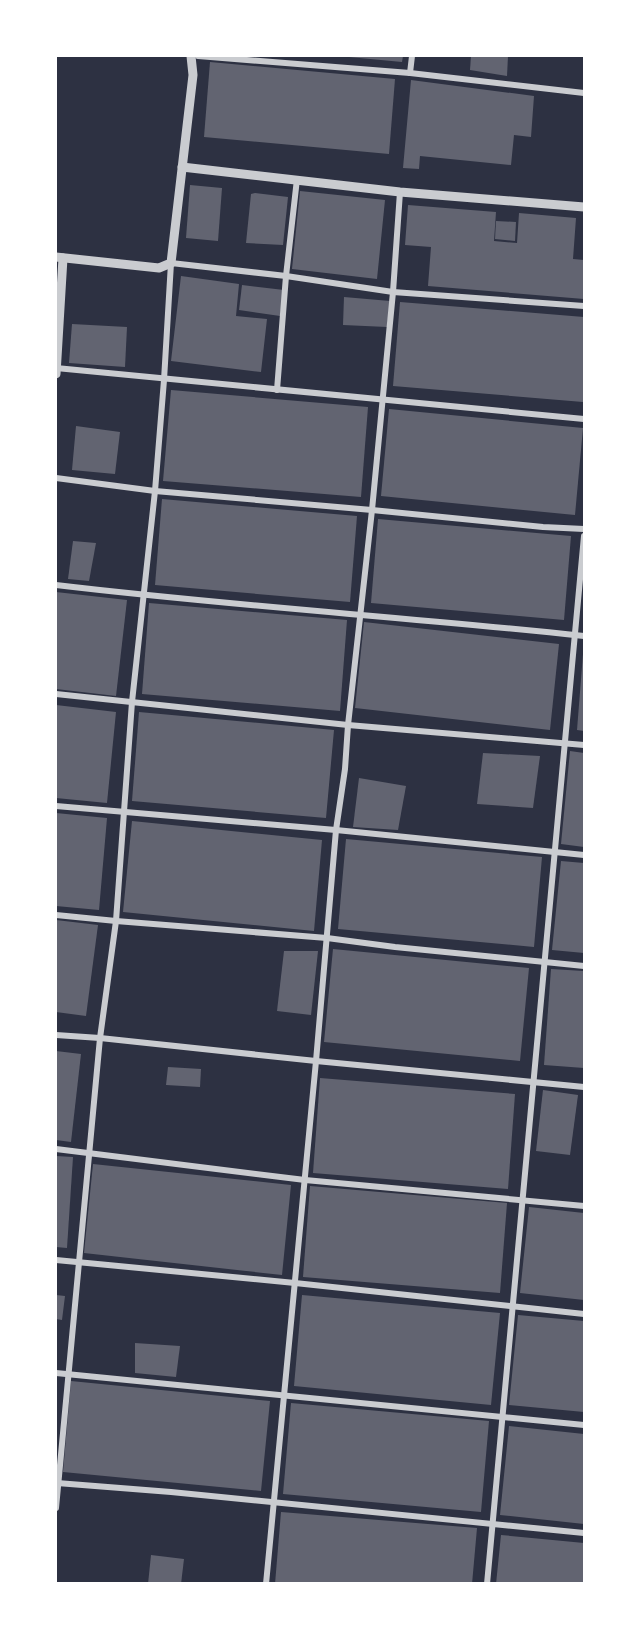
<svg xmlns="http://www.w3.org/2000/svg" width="640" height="1639" viewBox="0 0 640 1639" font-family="'Sofia Sans Condensed',sans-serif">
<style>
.building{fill:#626471}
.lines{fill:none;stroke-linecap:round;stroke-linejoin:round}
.minor{stroke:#caccd0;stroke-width:6}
.tertiary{stroke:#caccd0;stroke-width:9}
</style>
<rect width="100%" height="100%" fill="#2d3142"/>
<g class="building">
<polygon points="349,56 403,56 402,62 349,57"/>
<polygon points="471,56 508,56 507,76 470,70"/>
<polygon points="210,62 395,79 389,154 204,137"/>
<polygon points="411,80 534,96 531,137 514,135 511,165 420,156 419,169 403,168"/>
<polygon points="190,185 222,188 218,241 186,238"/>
<polygon points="300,191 385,200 377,279 292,269"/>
<polygon points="255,193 288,197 283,245 246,243 251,194"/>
<polygon points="408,205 496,212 494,241 517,243 519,213 576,218 573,259 584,260 584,299 428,286 431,247 405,245"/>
<polygon points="496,221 516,222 515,241 495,239"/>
<polygon points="181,276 239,284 236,316 267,319 261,372 171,361"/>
<polygon points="242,285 284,290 280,316 239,310"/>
<polygon points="344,297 390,301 387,327 343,325"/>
<polygon points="400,302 584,317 584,382 583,402 393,386"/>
<polygon points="72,324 127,327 125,367 69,363"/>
<polygon points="171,390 368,407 361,497 163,481"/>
<polygon points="389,409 583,428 575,515 381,496"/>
<polygon points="76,426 120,432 115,474 72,470"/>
<polygon points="162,499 357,516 350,602 155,585"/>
<polygon points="378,519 571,536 564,620 371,603"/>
<polygon points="73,541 96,543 89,581 68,579"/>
<polygon points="56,592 127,600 116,696 56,689"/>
<polygon points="149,603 347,620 340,711 142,694"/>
<polygon points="364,622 559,644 550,730 355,708"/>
<polygon points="583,654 584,654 584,731 577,730"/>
<polygon points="56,705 116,712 107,803 56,798"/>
<polygon points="139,712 334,730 326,818 132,801"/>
<polygon points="570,751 584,753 584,847 561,844"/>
<polygon points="483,753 540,756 533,808 477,804"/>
<polygon points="359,778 406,786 398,830 353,827"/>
<polygon points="56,813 107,818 99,910 56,906"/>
<polygon points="132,821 322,840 314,931 123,912"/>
<polygon points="346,839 542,857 534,947 338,929"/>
<polygon points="561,861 584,863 584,953 552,950"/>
<polygon points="56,920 98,925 86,1016 56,1012"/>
<polygon points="333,949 529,968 520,1061 324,1042"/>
<polygon points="284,951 318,951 311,1015 277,1011"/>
<polygon points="551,969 584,971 584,1068 544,1065"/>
<polygon points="56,1051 81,1054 71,1142 56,1140"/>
<polygon points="168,1067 201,1069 200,1087 166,1085"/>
<polygon points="320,1078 515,1094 508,1189 313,1173"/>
<polygon points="543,1090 578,1095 570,1155 536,1151"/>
<polygon points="56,1156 73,1157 67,1248 56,1247"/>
<polygon points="93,1164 291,1185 282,1275 84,1253"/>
<polygon points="310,1186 507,1203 500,1293 303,1277"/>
<polygon points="529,1207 584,1213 584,1300 520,1293"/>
<polygon points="56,1295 65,1296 62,1320 56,1319"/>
<polygon points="302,1295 500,1313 491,1405 294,1386"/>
<polygon points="518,1315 584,1321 584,1412 509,1405"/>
<polygon points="135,1343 180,1346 176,1377 135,1373"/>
<polygon points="71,1381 270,1401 261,1491 63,1472"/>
<polygon points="291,1403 489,1421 481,1512 283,1494"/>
<polygon points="509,1426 584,1434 584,1524 500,1515"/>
<polygon points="281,1512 477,1528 472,1584 275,1584"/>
<polygon points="501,1535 584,1543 584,1584 496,1584"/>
<polygon points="151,1555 184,1559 181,1584 148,1584"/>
</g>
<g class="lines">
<g class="minor">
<polyline points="198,56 410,73 584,93"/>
<polyline points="410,73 412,56"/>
<polyline points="56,368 584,419"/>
<polyline points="277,390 286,276 297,179"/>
<polyline points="56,478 155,491 372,510 543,527 584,529"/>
<path d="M56,585c175,21 352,32 528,51"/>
<polyline points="56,694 348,725 584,745"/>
<polyline points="56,806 336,830 584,855"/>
<polyline points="56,915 116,921 327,938 395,947 584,966"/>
<polyline points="56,1035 100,1038 316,1061 584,1087"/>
<polyline points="56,1149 305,1180 584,1206"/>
<polyline points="56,1260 295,1283 584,1314"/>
<polyline points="56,1373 584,1425"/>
<polyline points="57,1483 171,1492 584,1533"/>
<polyline points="56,1508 100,1038 116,921 132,702 155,491 164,380 171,263 286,276 393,292 584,306"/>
<polyline points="266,1584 316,1061 336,830 345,769 348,725 372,510 393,292 400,192"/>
<polyline points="487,1584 584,536"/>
</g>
<g class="tertiary">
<polyline points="182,167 400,192 584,207"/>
<polyline points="56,257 159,268 171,263 193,75 191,56"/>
<polyline points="56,374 63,258"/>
</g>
</g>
<rect width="640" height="1639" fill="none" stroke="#ffffff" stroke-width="114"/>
</svg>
